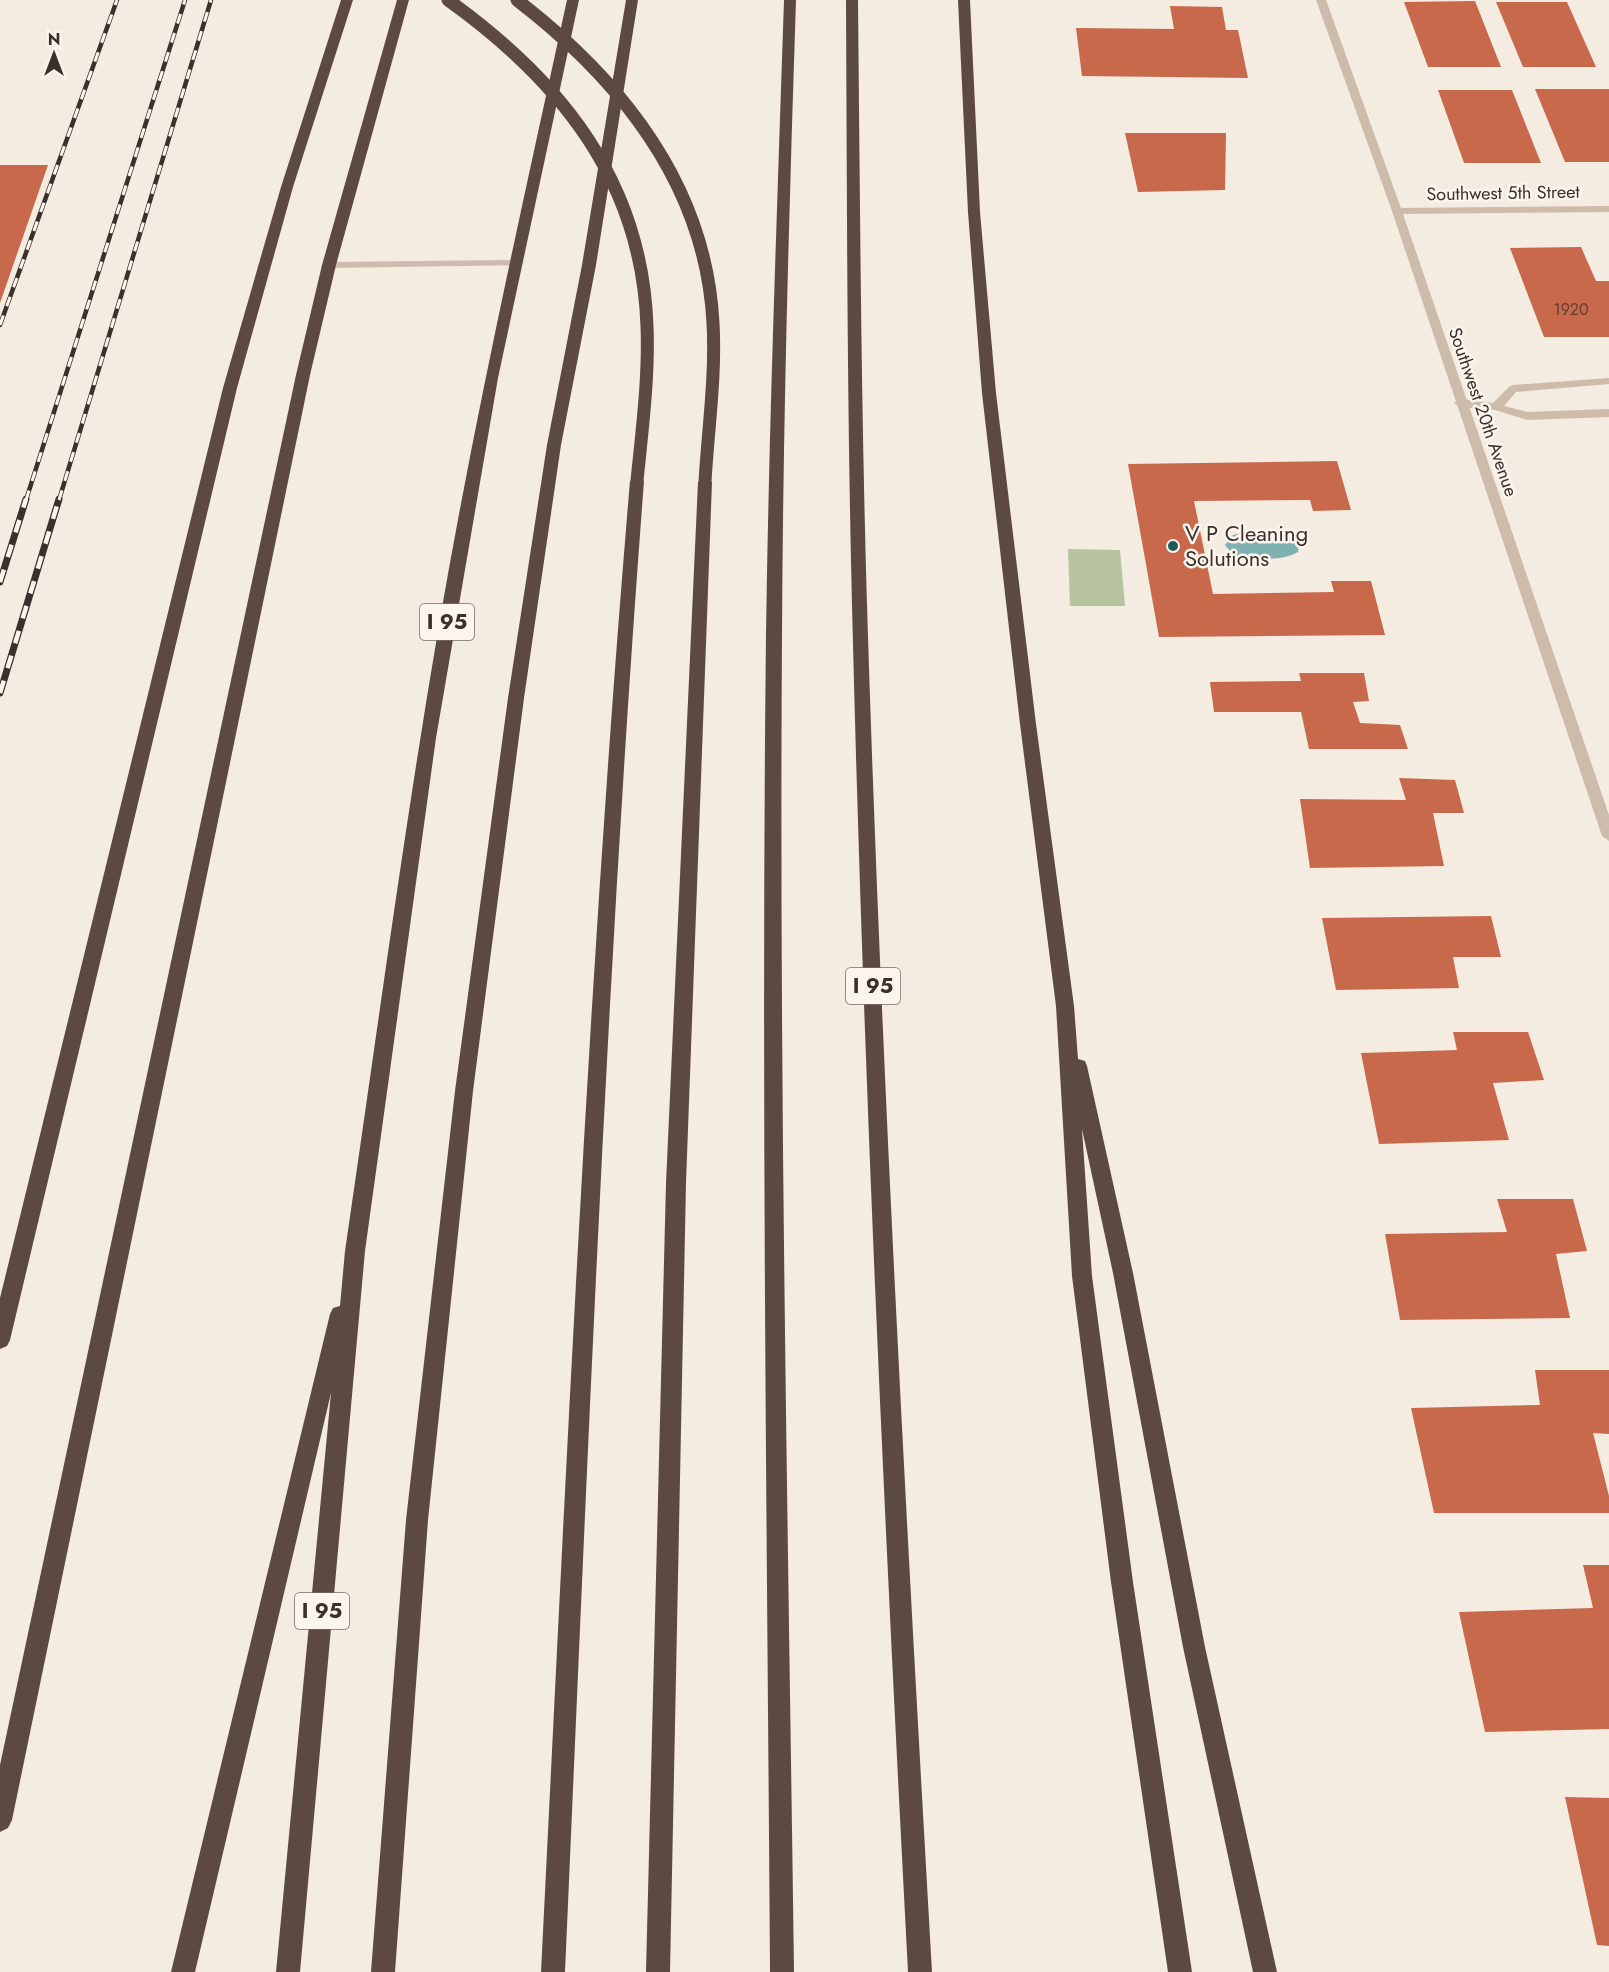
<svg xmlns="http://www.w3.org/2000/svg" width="1609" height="1972" viewBox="0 0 1609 1972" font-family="Jost,sans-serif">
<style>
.green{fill:#b8c4a0}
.water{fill:#7fb0b2}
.building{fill:#c8694b}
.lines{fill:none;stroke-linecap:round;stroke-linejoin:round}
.lane{fill:#cdbbac;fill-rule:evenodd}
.street{fill:#cdbbac;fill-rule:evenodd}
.highway{fill:#5c4a42;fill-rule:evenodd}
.rail-far1-casing{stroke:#3b302b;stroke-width:4.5}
.rail-casing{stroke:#3b302b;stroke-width:7}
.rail-far1{stroke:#fbf5ee;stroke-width:3;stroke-dasharray:10;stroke-linecap:butt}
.rail{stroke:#fbf5ee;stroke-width:4.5;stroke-dasharray:13;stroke-linecap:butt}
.highway-bridge{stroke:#5c4a42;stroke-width:13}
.poi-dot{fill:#1f5a5e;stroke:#fbf5ee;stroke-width:2}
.labels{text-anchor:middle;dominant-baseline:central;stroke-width:5;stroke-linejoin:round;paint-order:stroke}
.far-number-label{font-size:16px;fill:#5e3e33}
.far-street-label{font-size:18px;fill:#3b302b;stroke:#fbf5ee}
.shield{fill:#fbf5ee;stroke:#756b66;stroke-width:1.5}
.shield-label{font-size:21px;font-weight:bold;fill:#3b302b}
.poi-label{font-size:22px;fill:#3b302b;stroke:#fbf5ee;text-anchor:start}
</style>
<rect width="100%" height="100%" fill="#f4ebe1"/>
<polygon class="green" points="1068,549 1120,550 1125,606 1070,606"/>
<path class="water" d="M1242,533c18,1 46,-3 57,13l-1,6c-18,10 -44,7 -64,4l-9,-11 8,-10z"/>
<g class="building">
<polygon points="1475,1 1501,67 1428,67 1404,2"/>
<polygon points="1496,2 1567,2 1596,67 1523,67"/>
<polygon points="1170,6 1222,7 1226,30 1238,30 1248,78 1082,76 1076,28 1174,29"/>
<polygon points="1535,89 1609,89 1609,162 1565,162"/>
<polygon points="1438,90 1512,90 1541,163 1464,163"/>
<polygon points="1125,133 1226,133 1225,190 1138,192"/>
<polygon points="0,165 48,165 0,303"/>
<polygon points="1581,247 1596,281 1609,281 1609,337 1544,337 1510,248"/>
<polygon points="1337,461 1351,510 1313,511 1310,500 1194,501 1213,594 1334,592 1331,581 1371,581 1385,635 1159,637 1128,464"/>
<polygon points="1299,673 1364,673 1369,701 1353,702 1360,723 1400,725 1408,749 1309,749 1301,712 1214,712 1210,682 1301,681"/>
<polygon points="1399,778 1455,780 1464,813 1433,813 1444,866 1310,868 1300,799 1406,800"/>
<polygon points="1491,916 1501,957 1453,957 1459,988 1336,990 1322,918"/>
<polygon points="1453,1032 1528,1032 1544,1080 1493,1083 1509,1140 1379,1144 1361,1053 1457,1050"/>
<polygon points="1497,1199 1573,1199 1587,1251 1556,1254 1570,1318 1400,1320 1385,1234 1507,1232"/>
<polygon points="1535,1370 1609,1370 1609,1434 1593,1433 1609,1496 1609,1513 1434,1513 1411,1408 1540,1405"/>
<polygon points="1583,1565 1609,1565 1609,1729 1485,1732 1459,1612 1593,1608"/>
<polygon points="1565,1797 1609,1798 1609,1946 1597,1945"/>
</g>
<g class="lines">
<g class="lane">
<polygon points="1609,206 1609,212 1397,214 1392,211 1397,208"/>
<polygon points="515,260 519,261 519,265 329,268 323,265 329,262"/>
<polygon points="1609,378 1609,384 1516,392 1504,406 1528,412 1609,409 1609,417 1528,420 1495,410 1460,407 1454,403 1460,399 1493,403 1509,387 1513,385"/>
</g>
<polygon class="street" points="1316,0 1326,0 1402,211 1609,815 1609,841 1602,836 1392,211"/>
<g class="highway">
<polygon points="341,0 353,0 293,187 237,388 10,1340 7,1346 0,1349 0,1298 223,388 281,187"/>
<polygon points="397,0 409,0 336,265 310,375 12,1820 8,1828 0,1832 0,1765 296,375 322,265"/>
<path d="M567,0h12l-81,378 -62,360 -71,513 -65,721h-24l55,-579 -136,579h-24l159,-658 3,-6 7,-2 5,-55c31,-211 59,-422 95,-632 36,-208 82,-413 127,-619z"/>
<polygon points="626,0 638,0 596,265 561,445 524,698 473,1091 428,1520 395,1972 371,1972 406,1520 455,1091 508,698 547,445 582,265"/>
<path d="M784,0h12c-7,211 -13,423 -14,634 -3,446 6,892 12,1338h-24c-3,-446 -9,-892 -4,-1338 3,-211 11,-423 18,-634z"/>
<path d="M846,0h12c2,202 3,403 9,605 14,456 39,912 65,1367h-24c-24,-456 -45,-911 -56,-1367 -5,-202 -5,-403 -6,-605z"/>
<polygon points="958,0 970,0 980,212 996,393 1036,724 1074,1006 1078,1059 1085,1061 1087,1066 1133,1273 1205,1647 1277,1972 1253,1972 1183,1647 1113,1273 1082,1129 1092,1276 1133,1582 1192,1972 1168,1972 1111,1582 1072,1276 1056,1006 1020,724 982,393 968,212"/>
<path d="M637,476l7,5c-38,496 -57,994 -79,1491h-24c25,-497 47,-995 89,-1491z"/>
<polygon points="705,477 712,482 686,1183 670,1972 646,1972 666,1183 698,482"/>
</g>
<g class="rail-far1-casing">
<g id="rail-far1">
<polyline points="0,325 117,0"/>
<polyline points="26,500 185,0"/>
<polyline points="59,500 211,0"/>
</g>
</g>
<g class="rail-casing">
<g id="rail">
<polyline points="0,582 26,499"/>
<polyline points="0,693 59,499"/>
</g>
</g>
<use href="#rail-far1" class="rail-far1"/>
<use href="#rail" class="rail"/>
<g class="highway-bridge">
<path d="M448,0c113,81 194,181 199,326 2,52 -5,104 -10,155"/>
<path d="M517,0c104,80 189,186 196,323 3,53 -5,106 -8,159"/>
</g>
</g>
<circle class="poi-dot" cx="1173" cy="546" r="6"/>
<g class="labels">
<g class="far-number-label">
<text x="1571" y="309">1920</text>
</g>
<g class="far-street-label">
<text transform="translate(1503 193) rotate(-1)">Southwest 5th Street</text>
<text transform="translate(1483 412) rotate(71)">Southwest 20th Avenue</text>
</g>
<g class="shield">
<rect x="420" y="604" width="54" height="36" rx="4.5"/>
<rect x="846" y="968" width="54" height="36" rx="4.5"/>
<rect x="295" y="1593" width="54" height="36" rx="4.5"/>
</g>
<g class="shield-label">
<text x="447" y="622">I 95</text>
<text x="873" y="986">I 95</text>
<text x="322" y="1611">I 95</text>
</g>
<g class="poi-label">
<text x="1185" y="533">V P Cleaning<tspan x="1185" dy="25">Solutions</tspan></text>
</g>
</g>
<g transform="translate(54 54)" stroke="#fbf5ee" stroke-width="4.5" paint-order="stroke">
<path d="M0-4.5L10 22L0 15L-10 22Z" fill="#3b302b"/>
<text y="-9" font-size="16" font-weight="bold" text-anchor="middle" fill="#3b302b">N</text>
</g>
</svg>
